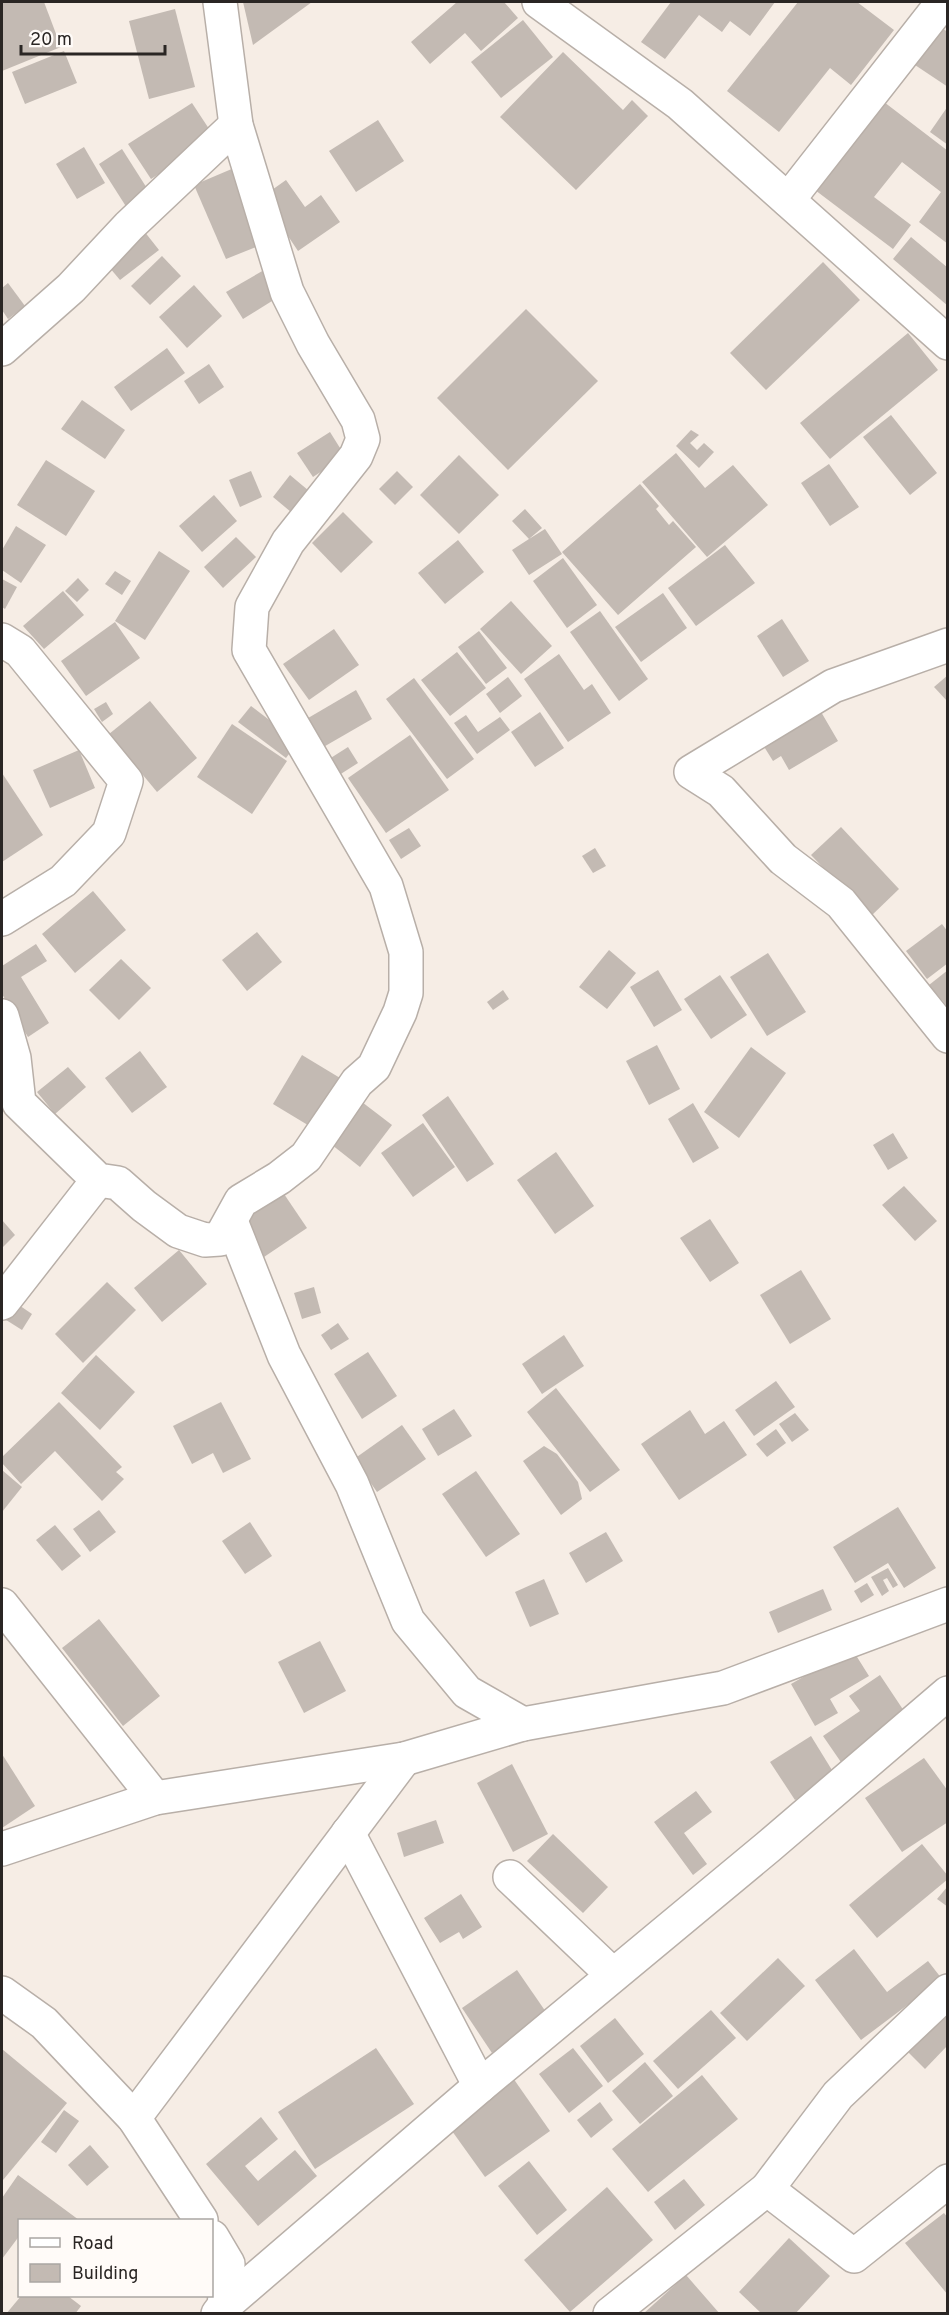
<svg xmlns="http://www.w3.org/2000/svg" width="949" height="2315" viewBox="0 0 949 2315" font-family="Overpass,sans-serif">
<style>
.building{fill:#c3bab3}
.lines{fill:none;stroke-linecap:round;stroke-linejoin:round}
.minor-casing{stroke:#b8afa8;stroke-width:36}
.minor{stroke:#fff;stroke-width:33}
</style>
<rect width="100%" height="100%" fill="#f6ede5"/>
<g class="building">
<polygon points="2,2 44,2 61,47 2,71"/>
<polygon points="243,2 312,2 253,45"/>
<polygon points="457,2 504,2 518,18 481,51 465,33 430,64 411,42"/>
<polygon points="671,2 775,2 750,36 730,21 722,32 699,15 665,59 641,42"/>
<polygon points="798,2 857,2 894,30 851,85 830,68 779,132 727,91"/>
<polygon points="175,9 195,87 149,99 129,21"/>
<polygon points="523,20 553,57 501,98 471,62"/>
<polygon points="938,26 948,32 948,87 912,63"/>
<polygon points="64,51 77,83 25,104 12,72"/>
<polygon points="563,52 623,110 632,100 648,116 576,190 500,117"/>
<polygon points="884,102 948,151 948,244 919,222 941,192 902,162 874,197 911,225 893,249 815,190"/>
<polygon points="192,103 215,138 151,179 128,144"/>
<polygon points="948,106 948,145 930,132"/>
<polygon points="378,120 404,161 356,192 329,151"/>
<polygon points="84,147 105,183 77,199 56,164"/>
<polygon points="122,149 150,193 127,208 99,164"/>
<polygon points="234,168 266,243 226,259 194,185"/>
<polygon points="286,180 305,207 321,195 340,222 298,251 262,197"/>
<polygon points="144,231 159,250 120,280 104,261"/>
<polygon points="911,237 948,268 948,306 893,259"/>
<polygon points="162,256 181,276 150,305 131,286"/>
<polygon points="823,262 860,300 766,390 730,353"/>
<polygon points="264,270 280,296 243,319 226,292"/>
<polygon points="8,283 25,306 8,319 2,310 2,288"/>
<polygon points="194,285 222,316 187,348 159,317"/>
<polygon points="526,309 598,381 508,470 437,398"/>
<polygon points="908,333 938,370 830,459 800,423"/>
<polygon points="167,348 185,373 131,411 114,387"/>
<polygon points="209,364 224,387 199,404 184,381"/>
<polygon points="82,400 125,430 105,459 61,429"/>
<polygon points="891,415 937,473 910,495 863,437"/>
<polygon points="691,430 699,435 690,443 697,450 704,443 714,452 699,468 676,446"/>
<polygon points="330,432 345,456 313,477 297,453"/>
<polygon points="676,453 705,488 733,465 768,505 707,557 642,482"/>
<polygon points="459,455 499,495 459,534 420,495"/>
<polygon points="46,460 95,491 66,536 17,505"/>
<polygon points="829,464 859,507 830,526 801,483"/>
<polygon points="251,471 262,497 240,507 229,480"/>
<polygon points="397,471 413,487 395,505 379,489"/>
<polygon points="290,475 315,496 297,517 273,497"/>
<polygon points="640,484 659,506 656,509 669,525 673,521 696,547 618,615 562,552"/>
<polygon points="214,495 237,521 202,552 179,526"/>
<polygon points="525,509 542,528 529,539 545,529 562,554 529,575 512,550 529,539 512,521"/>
<polygon points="343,512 373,542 341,573 312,543"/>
<polygon points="16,526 46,545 21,583 2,570 2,550"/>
<polygon points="236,537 256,557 223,588 204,567"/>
<polygon points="458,540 484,572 445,604 418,573"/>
<polygon points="725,545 755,583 696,626 668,588"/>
<polygon points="159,551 190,571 145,640 115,621"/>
<polygon points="563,558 597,605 567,628 533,581"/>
<polygon points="115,571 131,581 122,595 105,584"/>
<polygon points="78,578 89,590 77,602 65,591"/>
<polygon points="2,579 17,587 5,609 2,607"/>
<polygon points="63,591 84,615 44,649 23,626"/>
<polygon points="663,593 687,628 641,662 615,627"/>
<polygon points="511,601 552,646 521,674 480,629"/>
<polygon points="600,611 648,679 619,701 570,632"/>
<polygon points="782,619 809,661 783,677 757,636"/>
<polygon points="115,622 140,658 86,696 61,661"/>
<polygon points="334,629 359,665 309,700 283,664"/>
<polygon points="479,631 507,668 486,684 458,647"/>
<polygon points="457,652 486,688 450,716 421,680"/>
<polygon points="559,654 584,690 592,684 611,713 568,742 524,679"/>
<polygon points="948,675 948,702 934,687"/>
<polygon points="508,677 522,696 500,713 486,694"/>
<polygon points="414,678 474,759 447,779 386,699"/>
<polygon points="356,690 372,719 320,749 303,721"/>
<polygon points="150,701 197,758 157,792 109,734"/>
<polygon points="106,702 113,714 102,722 94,709"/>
<polygon points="817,705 838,741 789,770 781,756 773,761 763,745"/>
<polygon points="251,706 298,742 286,758 238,722"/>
<polygon points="540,712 564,748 535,767 511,732"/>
<polygon points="466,715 478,732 500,717 510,730 477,754 454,723"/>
<polygon points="232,724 287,761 252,814 197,777"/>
<polygon points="410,735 449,790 386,833 348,778"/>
<polygon points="348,747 358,763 336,777 326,761"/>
<polygon points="79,750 95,788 50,808 33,770"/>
<polygon points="2,773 43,835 2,862"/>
<polygon points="841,827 899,889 870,917 811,855"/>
<polygon points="409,828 421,846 401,859 389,840"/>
<polygon points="595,848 606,866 593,873 582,856"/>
<polygon points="93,891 126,930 75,973 42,934"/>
<polygon points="942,924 948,932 948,963 927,979 906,951"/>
<polygon points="257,932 282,962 247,991 222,960"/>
<polygon points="36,944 47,961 21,977 49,1023 28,1037 2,994 2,966"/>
<polygon points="609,950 636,973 607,1009 579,987"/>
<polygon points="768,953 806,1012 767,1036 730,977"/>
<polygon points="121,959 151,988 119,1020 89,990"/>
<polygon points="658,970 682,1010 654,1027 630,987"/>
<polygon points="948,970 948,1007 929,985"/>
<polygon points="720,975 747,1015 711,1039 684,999"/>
<polygon points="503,990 509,999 493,1010 487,1002"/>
<polygon points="657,1045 680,1089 649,1105 626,1061"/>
<polygon points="751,1047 786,1073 739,1138 704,1112"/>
<polygon points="140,1051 167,1087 132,1113 105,1078"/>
<polygon points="302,1055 350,1084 321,1133 273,1104"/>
<polygon points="68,1067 86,1087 55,1114 37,1092"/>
<polygon points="448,1096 494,1164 467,1182 422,1115"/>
<polygon points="358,1099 392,1125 360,1167 327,1141"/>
<polygon points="693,1103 719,1148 693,1163 668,1119"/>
<polygon points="423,1123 455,1167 413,1197 381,1153"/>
<polygon points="893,1133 908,1158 888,1170 873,1145"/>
<polygon points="556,1152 594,1206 555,1234 517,1180"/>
<polygon points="904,1186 937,1221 915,1241 882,1205"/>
<polygon points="282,1191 307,1228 264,1257 240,1221"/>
<polygon points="710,1219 739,1263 710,1282 680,1238"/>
<polygon points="2,1220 15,1235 2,1248"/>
<polygon points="179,1250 207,1284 162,1322 134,1288"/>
<polygon points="801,1270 831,1319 790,1344 760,1295"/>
<polygon points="107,1282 136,1310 83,1363 55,1334"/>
<polygon points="314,1287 321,1313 302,1319 294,1293"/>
<polygon points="13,1301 32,1314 22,1330 3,1318"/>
<polygon points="338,1323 349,1339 331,1350 321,1335"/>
<polygon points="564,1335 584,1366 542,1394 522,1364"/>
<polygon points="368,1352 397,1396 362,1419 334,1374"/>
<polygon points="96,1355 135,1392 100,1430 61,1393"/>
<polygon points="776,1381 795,1407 754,1436 735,1410"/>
<polygon points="556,1388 620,1470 590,1492 527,1412"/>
<polygon points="59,1402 122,1467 116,1472 124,1479 102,1501 55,1451 21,1484 2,1463 2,1457"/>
<polygon points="221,1402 251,1459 223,1473 213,1453 192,1464 173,1426"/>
<polygon points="454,1409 472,1436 438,1456 422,1429"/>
<polygon points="690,1410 705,1434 724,1421 747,1455 679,1500 641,1444"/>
<polygon points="795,1413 809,1430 792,1442 779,1424"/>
<polygon points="402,1425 426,1459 377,1492 354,1459"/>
<polygon points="776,1429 786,1443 767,1457 756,1444"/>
<polygon points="544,1446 557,1454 578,1482 582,1499 561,1515 523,1461"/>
<polygon points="2,1470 22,1487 2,1512"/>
<polygon points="476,1471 520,1534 486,1557 442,1494"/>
<polygon points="898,1507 936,1568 904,1588 888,1563 855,1583 833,1547"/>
<polygon points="99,1510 116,1532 90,1552 73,1529"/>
<polygon points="250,1522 272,1556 245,1574 222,1541"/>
<polygon points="55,1525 81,1556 62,1571 36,1540"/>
<polygon points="606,1532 623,1561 586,1583 569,1553"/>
<polygon points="888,1568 898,1585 893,1588 887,1578 883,1580 889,1591 882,1596 871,1577"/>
<polygon points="544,1579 559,1614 530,1627 515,1592"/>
<polygon points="867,1583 874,1595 861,1603 854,1591"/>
<polygon points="823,1589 832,1610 778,1633 769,1612"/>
<polygon points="99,1619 160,1696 123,1726 62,1648"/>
<polygon points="320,1641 346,1691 304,1713 278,1662"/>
<polygon points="852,1649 869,1676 830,1699 838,1713 815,1726 791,1684"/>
<polygon points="880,1675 912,1723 845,1768 823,1736 860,1711 849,1696"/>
<polygon points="811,1736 835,1775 795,1800 770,1762"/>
<polygon points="2,1754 35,1806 2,1828"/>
<polygon points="924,1758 948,1791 948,1822 902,1852 865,1798"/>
<polygon points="512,1764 548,1834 513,1852 477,1783"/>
<polygon points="696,1791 712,1812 684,1833 707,1864 693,1875 654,1822"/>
<polygon points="436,1820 444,1843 404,1857 397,1833"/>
<polygon points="553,1834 608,1887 583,1913 527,1861"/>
<polygon points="922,1844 948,1876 948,1879 877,1938 849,1905"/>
<polygon points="948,1886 948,1907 937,1899"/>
<polygon points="461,1894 482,1927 463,1939 459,1932 440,1943 424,1918"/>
<polygon points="854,1949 887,1992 928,1961 942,1979 861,2040 815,1980"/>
<polygon points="778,1958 805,1986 747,2041 720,2013"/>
<polygon points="517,1970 548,2015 492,2053 462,2008"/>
<polygon points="948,2009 948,2045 925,2069 907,2051"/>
<polygon points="711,2010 736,2038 678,2089 653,2061"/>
<polygon points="615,2018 644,2054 608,2083 580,2046"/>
<polygon points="376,2048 414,2104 315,2169 278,2112"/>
<polygon points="573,2048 603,2086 569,2113 539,2074"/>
<polygon points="2,2049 67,2103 3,2180 2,2179"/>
<polygon points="645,2062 673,2096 640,2124 612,2091"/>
<polygon points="702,2075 738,2119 648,2192 612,2149"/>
<polygon points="513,2078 550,2131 485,2177 447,2124"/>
<polygon points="600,2102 613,2120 591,2138 577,2120"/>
<polygon points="64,2110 79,2121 56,2153 41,2142"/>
<polygon points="261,2117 278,2139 245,2166 258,2181 295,2150 317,2176 258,2226 206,2164"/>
<polygon points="90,2145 109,2167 87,2186 68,2165"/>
<polygon points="529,2161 567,2210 537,2235 498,2186"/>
<polygon points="18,2175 79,2220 20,2220 20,2235 2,2259 2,2198"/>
<polygon points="684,2179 705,2205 675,2230 654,2202"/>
<polygon points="607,2187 653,2240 570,2312 524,2260"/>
<polygon points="944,2213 948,2218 948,2295 905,2243"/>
<polygon points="789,2238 830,2276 795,2314 762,2314 739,2292"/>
<polygon points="686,2275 720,2314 643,2314"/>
<polygon points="21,2296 68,2296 81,2306 75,2314 6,2314"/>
</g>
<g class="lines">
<g class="minor-casing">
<g id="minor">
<polyline points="539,2 680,104 948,343"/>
<polyline points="788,200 943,2"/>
<polyline points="2,349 71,288 129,226 236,125"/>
<polyline points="2,640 20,651 126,781 109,833 63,881 2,919"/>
<polyline points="948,645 833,686 691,772 721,791 783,859 841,903 948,1036"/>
<polyline points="2,1016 14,1058 19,1103 98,1180 118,1183 144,1206 178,1231 205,1240 220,1239 241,1201 279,1178 306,1157 357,1082 374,1067 400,1012 406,993 406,952 386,886 249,650 252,607 288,542 356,456 363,439 358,420 313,344 287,292 236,125 220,2"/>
<polyline points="231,1221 284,1355 352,1484 408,1621 467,1692 523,1724"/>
<polyline points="2,1303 98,1180"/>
<polyline points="2,1605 155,1798"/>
<polyline points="348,1833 480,2086"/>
<polyline points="2,1849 155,1798 404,1759 523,1724 723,1688 948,1604"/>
<polyline points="510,1877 613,1975"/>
<polyline points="2,1993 44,2023 134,2118 201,2220"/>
<polyline points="134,2118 404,1759"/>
<polyline points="767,2189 838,2095 948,1991"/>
<polyline points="212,2237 228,2264 224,2306 218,2314"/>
<polyline points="224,2306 480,2086 768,1847 948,1693"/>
<polyline points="610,2314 767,2189 854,2256 948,2181"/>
</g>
</g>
<use href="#minor" class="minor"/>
</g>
<rect width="949" height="2315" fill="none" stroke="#2a2624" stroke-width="6"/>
<rect x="18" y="2219" width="195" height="78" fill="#fffbf8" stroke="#aaa6a3" stroke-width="1.5"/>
<rect x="30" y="2238" width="30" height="9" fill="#ffffff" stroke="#aaa6a3" stroke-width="1.5"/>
<text x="72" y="2249" font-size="18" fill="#2a2624">Road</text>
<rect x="30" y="2264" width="30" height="18" fill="#c3bab3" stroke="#aaa6a3" stroke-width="1.5"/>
<text x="72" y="2279" font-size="18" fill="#2a2624">Building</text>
<path d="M21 45v9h144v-9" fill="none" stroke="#2a2624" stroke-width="3"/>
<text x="30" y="45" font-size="18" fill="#2a2624" stroke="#fffbf8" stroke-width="4.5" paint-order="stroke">20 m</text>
</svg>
